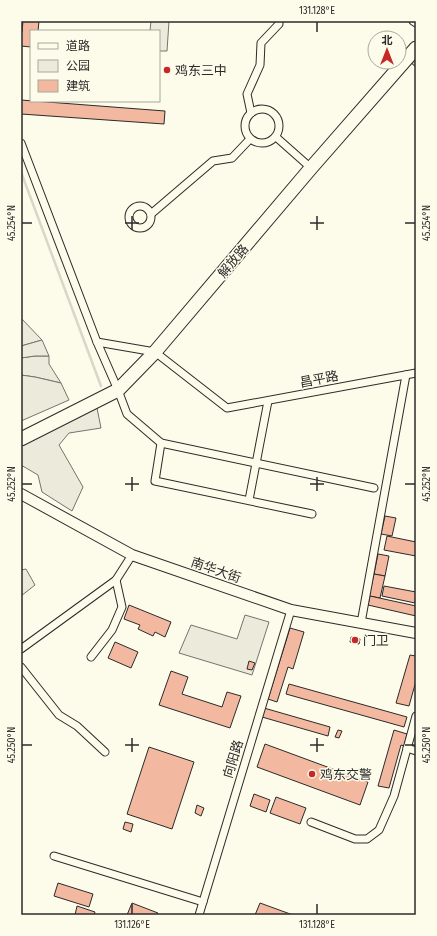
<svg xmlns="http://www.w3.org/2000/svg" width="437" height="936" viewBox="0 0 437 936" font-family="'Fira Sans Condensed','Noto Sans SC',sans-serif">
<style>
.green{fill:#ecebdb;stroke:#74746e}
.parking{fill:#eceadb;stroke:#74746e}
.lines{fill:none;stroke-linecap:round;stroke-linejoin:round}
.stream{stroke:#d8d7c9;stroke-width:2.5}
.building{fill:#f2b8a0;stroke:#2b2b2b}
.street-casing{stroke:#2b2b2b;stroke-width:9}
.secondary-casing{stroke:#2b2b2b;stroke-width:12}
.highway-casing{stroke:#2b2b2b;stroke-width:15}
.street{stroke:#fdfbea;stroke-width:7}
.secondary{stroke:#fdfbea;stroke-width:10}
.highway{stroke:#fdfbea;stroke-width:13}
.ticks{fill:none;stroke:#2b2b2b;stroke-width:1.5}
.poi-dot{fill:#c62828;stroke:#fdfbea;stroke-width:1.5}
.labels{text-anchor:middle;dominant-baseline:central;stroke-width:3;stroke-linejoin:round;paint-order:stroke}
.poi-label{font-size:13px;fill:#2b2b2b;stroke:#fdfbea;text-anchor:start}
.street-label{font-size:13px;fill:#2b2b2b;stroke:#fdfbea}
.neatline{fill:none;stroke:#2b2b2b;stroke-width:1.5}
.ticks-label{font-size:10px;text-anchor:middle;fill:#2b2b2b}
</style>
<rect width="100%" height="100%" fill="#fdfbea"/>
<g class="green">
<polygon points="151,21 169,21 167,51 159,51 159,31 150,31"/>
<polygon points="21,318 42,340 21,346"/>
<polygon points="35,356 49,356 49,364 61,383 35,377 21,375 21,358"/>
<polygon points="97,408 101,428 69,433 59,445 83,487 72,511 42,492 38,475 21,465 21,440"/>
<polygon points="26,569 35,585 21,596 21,570"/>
<polygon points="245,615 269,622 252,675 179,653 191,625 237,639"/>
</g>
<g class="parking">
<polygon points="42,340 49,356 35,356 21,358 21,346"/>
<polygon points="21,375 35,377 61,383 69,400 21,421"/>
</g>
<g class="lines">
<polyline class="stream" points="21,172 101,386"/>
</g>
<g class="building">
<polygon points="23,21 39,21 38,31 31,31 31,47 21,46 21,32 22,32"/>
<polygon points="416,53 416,67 410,62"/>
<polygon points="21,100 165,111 164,124 21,114"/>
<polygon points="385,516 396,518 392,536 381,534"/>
<polygon points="387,536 416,542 416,556 384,550"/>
<polygon points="378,554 389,556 385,576 374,574"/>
<polygon points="374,574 385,576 380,598 369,596"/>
<polygon points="384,586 416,592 415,603 382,596"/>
<polygon points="370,596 416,606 416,616 368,605"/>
<polygon points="129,605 171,622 165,637 155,632 153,636 138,629 140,625 124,619"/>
<polygon points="290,628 304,632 293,669 288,667 277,702 268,699"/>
<polygon points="351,637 360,639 359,644 350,642"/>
<polygon points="115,642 138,652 131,668 108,658"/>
<polygon points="410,655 416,656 416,681 409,706 396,703"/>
<polygon points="249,661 255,663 252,670 247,669"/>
<polygon points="171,671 188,677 182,694 222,707 227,692 241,696 230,728 159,705"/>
<polygon points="289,684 407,717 404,727 286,694"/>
<polygon points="264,708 330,727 328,736 262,717"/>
<polygon points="338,730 342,731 339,738 335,737"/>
<polygon points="394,730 407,734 404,746 401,745 389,788 378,786"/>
<polygon points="265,744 368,782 360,805 257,767"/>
<polygon points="149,747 194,762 172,829 127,814"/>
<polygon points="254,794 270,800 266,812 250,806"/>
<polygon points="276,797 306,808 300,824 270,813"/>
<polygon points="197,805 204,808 201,816 195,813"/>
<polygon points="125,822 133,824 131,832 123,829"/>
<polygon points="58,883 93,894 89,907 54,896"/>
<polygon points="132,903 158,913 157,915 127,915"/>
<polygon points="260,903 293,915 255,915"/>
<polygon points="77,906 95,912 94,915 75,915"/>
</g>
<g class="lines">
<g class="street-casing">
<g id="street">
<polyline points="413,21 416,23"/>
<circle cx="262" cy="126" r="17"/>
<polyline points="251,113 247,94 260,65 261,43 279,24 279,21"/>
<polyline points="276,137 311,168"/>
<polyline points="21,143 97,342 118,390 127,414 161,443 374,488"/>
<circle cx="140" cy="217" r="11"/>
<polyline points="151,214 213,161 232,158 250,139"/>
<polyline points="97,342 155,352 227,408 416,373"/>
<polyline points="161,443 155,481 312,514"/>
<polyline points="249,500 268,401"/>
<polyline points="361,623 406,375"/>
<polyline points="21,649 116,580 132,555"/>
<polyline points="91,657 112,630 122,607 116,580"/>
<polyline points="21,667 59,715 77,726 105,752"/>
<polyline points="407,748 416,751"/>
<polyline points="311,822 355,839 367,839 379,830 394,796 416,716"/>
<polyline points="54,856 203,902"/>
<polyline points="199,915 291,610"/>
</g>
</g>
<g class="secondary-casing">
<polyline id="secondary" points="21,494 132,555 291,610 416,633"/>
</g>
<g class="highway-casing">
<polyline id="highway" points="21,439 118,390 155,352 311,168 416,48"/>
</g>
<use href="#street" class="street"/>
<use href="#secondary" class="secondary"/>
<use href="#highway" class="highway"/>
</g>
<path class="ticks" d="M317,22v10M132,216v14M317,216v14M22,223h10M125,223h14M310,223h14M405,223h10M132,477v14M317,477v14M22,484h10M125,484h14M310,484h14M405,484h10M132,738v14M317,738v14M22,745h10M125,745h14M310,745h14M405,745h10M132,904v10M317,904v10"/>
<g class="poi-dot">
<circle cx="167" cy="70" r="4"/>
<circle cx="355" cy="640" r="4"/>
<circle cx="312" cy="774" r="4"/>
</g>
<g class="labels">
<g class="poi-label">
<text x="175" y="70">鸡东三中</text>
<text x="363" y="640">门卫</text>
<text x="320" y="774">鸡东交警</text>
</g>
<g class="street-label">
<text transform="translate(233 261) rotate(-50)">解放路</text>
<text transform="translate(319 379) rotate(-11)">昌平路</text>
<text transform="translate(216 570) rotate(19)">南华大街</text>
<text transform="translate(233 759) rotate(-73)">向阳路</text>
</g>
</g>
<rect width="437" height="936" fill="none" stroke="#fdfbea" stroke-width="44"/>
<rect x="30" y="30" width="130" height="72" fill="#fdfbea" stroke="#a9a89e"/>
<rect x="38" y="43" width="20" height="6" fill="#fdfbea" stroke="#a9a89e"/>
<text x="66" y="50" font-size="12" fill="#2b2b2b">道路</text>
<rect x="38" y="60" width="20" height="12" fill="#ecebdb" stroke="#a9a89e"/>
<text x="66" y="70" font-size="12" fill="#2b2b2b">公园</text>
<rect x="38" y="80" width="20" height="12" fill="#f2b8a0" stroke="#a9a89e"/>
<text x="66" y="90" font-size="12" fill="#2b2b2b">建筑</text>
<g transform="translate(387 50)"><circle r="19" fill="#fdfbea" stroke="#a9a89e"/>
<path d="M0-3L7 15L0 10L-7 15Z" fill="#c62828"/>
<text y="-6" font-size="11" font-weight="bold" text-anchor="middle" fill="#2b2b2b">北</text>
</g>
<rect x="22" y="22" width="393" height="892" class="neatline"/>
<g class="ticks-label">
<text x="317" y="14">131.128°E</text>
<text transform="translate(11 223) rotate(-90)" y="4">45.254°N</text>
<text transform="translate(426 223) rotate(-90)" y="4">45.254°N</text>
<text transform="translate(11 484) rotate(-90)" y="4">45.252°N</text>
<text transform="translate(426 484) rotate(-90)" y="4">45.252°N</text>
<text transform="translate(11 745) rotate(-90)" y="4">45.250°N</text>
<text transform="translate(426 745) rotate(-90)" y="4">45.250°N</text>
<text x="132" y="928">131.126°E</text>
<text x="317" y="928">131.128°E</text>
</g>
</svg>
